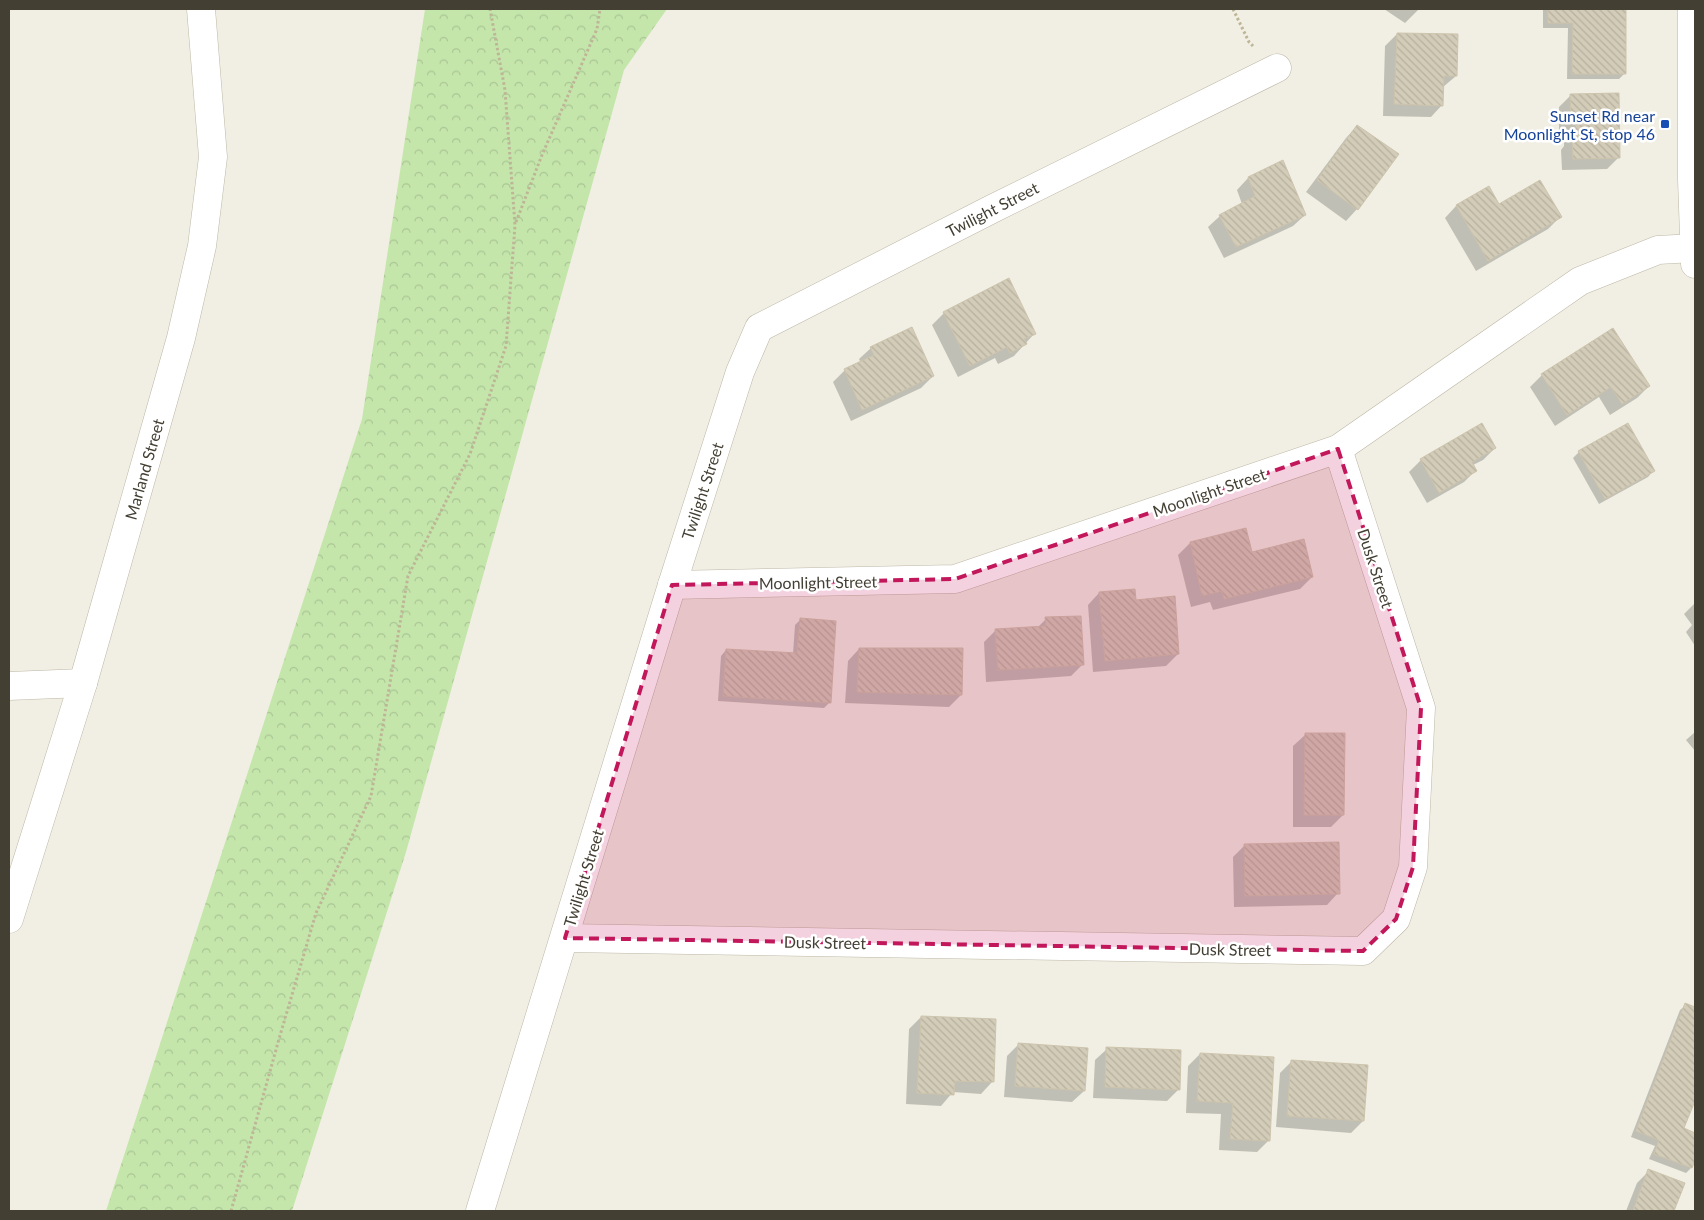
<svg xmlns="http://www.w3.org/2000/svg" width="1704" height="1220" viewBox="0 0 1704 1220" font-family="Lato,sans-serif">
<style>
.forest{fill:url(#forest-crowns)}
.shadow{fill:#0003}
.building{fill:url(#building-back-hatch);stroke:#cdc4ac}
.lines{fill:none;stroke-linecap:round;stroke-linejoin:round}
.minor-casing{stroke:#bdb7a6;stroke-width:29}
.path{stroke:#beb597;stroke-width:3;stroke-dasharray:2.5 2.5;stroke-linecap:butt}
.minor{stroke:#fff;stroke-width:28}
.marked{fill:#c2185b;fill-opacity:0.2;stroke:#c2185b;stroke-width:4;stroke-dasharray:10 6;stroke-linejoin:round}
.transit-dot{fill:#1a4fb4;stroke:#fff;stroke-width:2}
.labels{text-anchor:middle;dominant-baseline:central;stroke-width:5;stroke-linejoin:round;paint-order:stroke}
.transit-label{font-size:16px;fill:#164399;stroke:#fff;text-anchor:end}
.street-label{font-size:16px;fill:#433f33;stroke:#fff}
</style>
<defs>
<pattern id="forest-crowns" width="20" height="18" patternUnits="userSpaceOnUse" patternTransform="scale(1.25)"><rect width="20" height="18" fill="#c4e6ab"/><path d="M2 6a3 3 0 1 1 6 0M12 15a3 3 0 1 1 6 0" fill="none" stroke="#aac694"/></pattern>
<pattern id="building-back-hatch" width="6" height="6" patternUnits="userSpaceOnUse" patternTransform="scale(1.25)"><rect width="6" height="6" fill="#d3ccb8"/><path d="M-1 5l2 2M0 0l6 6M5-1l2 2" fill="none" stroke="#b6b09f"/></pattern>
</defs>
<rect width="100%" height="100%" fill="#f1efe3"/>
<polygon class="forest" points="425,9 667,9 624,70 406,852 292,1211 106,1211 362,419"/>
<g class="shadow">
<polygon points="1384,9 1419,9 1405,23"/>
<polygon points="1543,9 1625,9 1624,74 1619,79 1567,79 1568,28 1543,28"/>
<polygon points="1397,34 1456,76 1443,87 1442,105 1431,117 1383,116 1385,46"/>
<polygon points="1571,95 1619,157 1607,169 1562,170 1561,150 1564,146 1564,131 1559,131 1559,107"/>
<polygon points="1357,126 1397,155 1357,209 1346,221 1306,192 1346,138"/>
<polygon points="1282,161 1305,215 1293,226 1224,258 1208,227 1220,216 1242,204 1237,190 1248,178"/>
<polygon points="1488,187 1499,205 1560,217 1548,229 1476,271 1445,218 1456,206"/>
<polygon points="944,313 1035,333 1014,356 998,364 995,358 958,377 932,325"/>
<polygon points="1613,330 1649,386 1637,398 1610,415 1599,397 1555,426 1530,387 1542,375"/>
<polygon points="871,348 933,376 921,388 851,421 833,382 845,370 861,363 859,359"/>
<polygon points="1482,425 1495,448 1483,460 1473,465 1476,470 1464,482 1427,503 1409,472 1421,460"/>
<polygon points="1579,452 1653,471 1648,477 1599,504 1573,458"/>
<polygon points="1245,529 1251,554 1312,577 1300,589 1213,610 1210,602 1191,607 1178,555 1190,543"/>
<polygon points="1099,593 1135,601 1178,654 1166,666 1093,672 1088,605"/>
<polygon points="1695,603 1695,646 1686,632 1692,625 1684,614"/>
<polygon points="1046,619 1083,664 1071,676 986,682 984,642 996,630 1037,628"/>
<polygon points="800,620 830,702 824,708 718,701 721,656 726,650 793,654 795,625"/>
<polygon points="859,649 961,695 949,707 845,703 848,661"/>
<polygon points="1695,732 1695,751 1686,740"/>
<polygon points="1305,735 1343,815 1331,827 1293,827 1293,746"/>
<polygon points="1245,845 1338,893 1327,905 1234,907 1233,857"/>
<polygon points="1686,1005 1695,1008 1695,1098 1683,1129 1695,1134 1695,1157 1691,1168 1686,1173 1649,1159 1655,1146 1631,1137 1680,1010"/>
<polygon points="921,1017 992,1082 981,1094 953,1092 941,1106 906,1104 909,1029"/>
<polygon points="1019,1044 1084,1091 1072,1102 1004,1097 1007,1056"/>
<polygon points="1107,1049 1179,1089 1167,1101 1093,1098 1095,1060"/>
<polygon points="1200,1054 1269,1140 1257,1152 1219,1150 1221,1114 1186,1113 1188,1066"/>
<polygon points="1292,1061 1363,1121 1351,1133 1276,1127 1280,1073"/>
<polygon points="1649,1171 1683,1184 1673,1211 1626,1211 1637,1183"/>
</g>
<g class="building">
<polygon points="1548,9 1626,9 1626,74 1572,74 1573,23 1548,23"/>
<polygon points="1397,33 1458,34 1457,76 1444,76 1443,106 1394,104"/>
<polygon points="1619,93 1620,158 1573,159 1572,137 1576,137 1575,120 1571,120 1570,94"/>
<polygon points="1357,125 1399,154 1358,210 1317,180"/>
<polygon points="1283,160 1306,215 1236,247 1219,215 1255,196 1248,177"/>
<polygon points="1540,180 1562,217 1488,261 1456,205 1489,186 1499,204"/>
<polygon points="1009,278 1036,334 1024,339 1027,344 1010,353 1007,347 970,366 943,312"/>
<polygon points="912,327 934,376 862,410 844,369 874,355 870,347"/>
<polygon points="1613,328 1650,386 1622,404 1611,387 1567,415 1541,374"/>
<polygon points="1482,423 1496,448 1472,462 1477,471 1439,493 1420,459"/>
<polygon points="1628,423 1655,471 1605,499 1578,451"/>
<polygon points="1246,528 1252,552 1304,539 1313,577 1224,599 1222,591 1202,596 1190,542"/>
<polygon points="1135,589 1136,600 1175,596 1179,654 1105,661 1099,592"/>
<polygon points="1081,616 1084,665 998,670 995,629 1046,626 1045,617"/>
<polygon points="800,618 836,621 831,703 723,696 726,649 797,653"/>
<polygon points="859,648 963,648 962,695 857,692"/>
<polygon points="1305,733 1345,733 1344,815 1304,815"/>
<polygon points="1339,842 1340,894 1245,896 1244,844"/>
<polygon points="1685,1003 1695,1007 1695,1101 1684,1128 1695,1133 1695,1161 1692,1168 1654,1154 1659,1140 1636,1131"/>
<polygon points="921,1016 996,1019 994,1082 955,1081 954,1095 917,1093"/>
<polygon points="1018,1043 1088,1048 1085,1091 1015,1086"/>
<polygon points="1106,1047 1181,1050 1180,1090 1105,1087"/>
<polygon points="1200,1053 1274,1057 1270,1141 1230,1139 1233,1103 1197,1101"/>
<polygon points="1291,1060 1368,1065 1364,1121 1287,1116"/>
<polygon points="1648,1169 1685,1183 1674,1211 1633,1211"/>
</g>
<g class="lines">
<g class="minor-casing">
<g id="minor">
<polyline points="1692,9 1692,179 1695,264"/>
<polyline points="672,585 955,579 1338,449 1580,281 1658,250 1694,248"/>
<polyline points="9,686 83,683"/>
<polyline points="9,919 83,683 181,338 202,246 213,157 201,9"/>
<polyline points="565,938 1363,951 1396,919 1413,867 1421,708 1338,449"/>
<polyline points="480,1211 672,585 740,372 759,328 992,209 1277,68"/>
</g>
</g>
<g class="path">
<polyline points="1233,9 1249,42 1253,46"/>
<polyline points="516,222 542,155 597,29 600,9"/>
<polyline points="231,1211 279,1039 316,913 371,796 408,576 470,454 506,346 515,225 505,90 490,9"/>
</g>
<use href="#minor" class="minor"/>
</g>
<path class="marked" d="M1338,449l83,259 -8,159 -17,52 -33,32 -798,-13 107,-353 283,-6z"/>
<rect class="transit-dot" x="1660" y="119" width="10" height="10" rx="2.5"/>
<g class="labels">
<g class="transit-label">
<text x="1655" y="115">Sunset Rd near<tspan x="1655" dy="18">Moonlight St, stop 46</tspan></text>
</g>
<g class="street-label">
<text transform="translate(992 209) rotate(-27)">Twilight Street</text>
<text transform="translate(144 469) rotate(-74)">Marland Street</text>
<text transform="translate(702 491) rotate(-72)">Twilight Street</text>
<text transform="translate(1209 492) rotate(-19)">Moonlight Street</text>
<text transform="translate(1376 568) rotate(72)">Dusk Street</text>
<text transform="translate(818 582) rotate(-1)">Moonlight Street</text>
<text transform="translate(583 878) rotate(-73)">Twilight Street</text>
<text transform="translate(825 942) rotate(1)">Dusk Street</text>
<text transform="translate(1230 949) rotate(1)">Dusk Street</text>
</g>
</g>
<rect width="1704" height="1220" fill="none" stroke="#433f33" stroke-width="20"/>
</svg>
